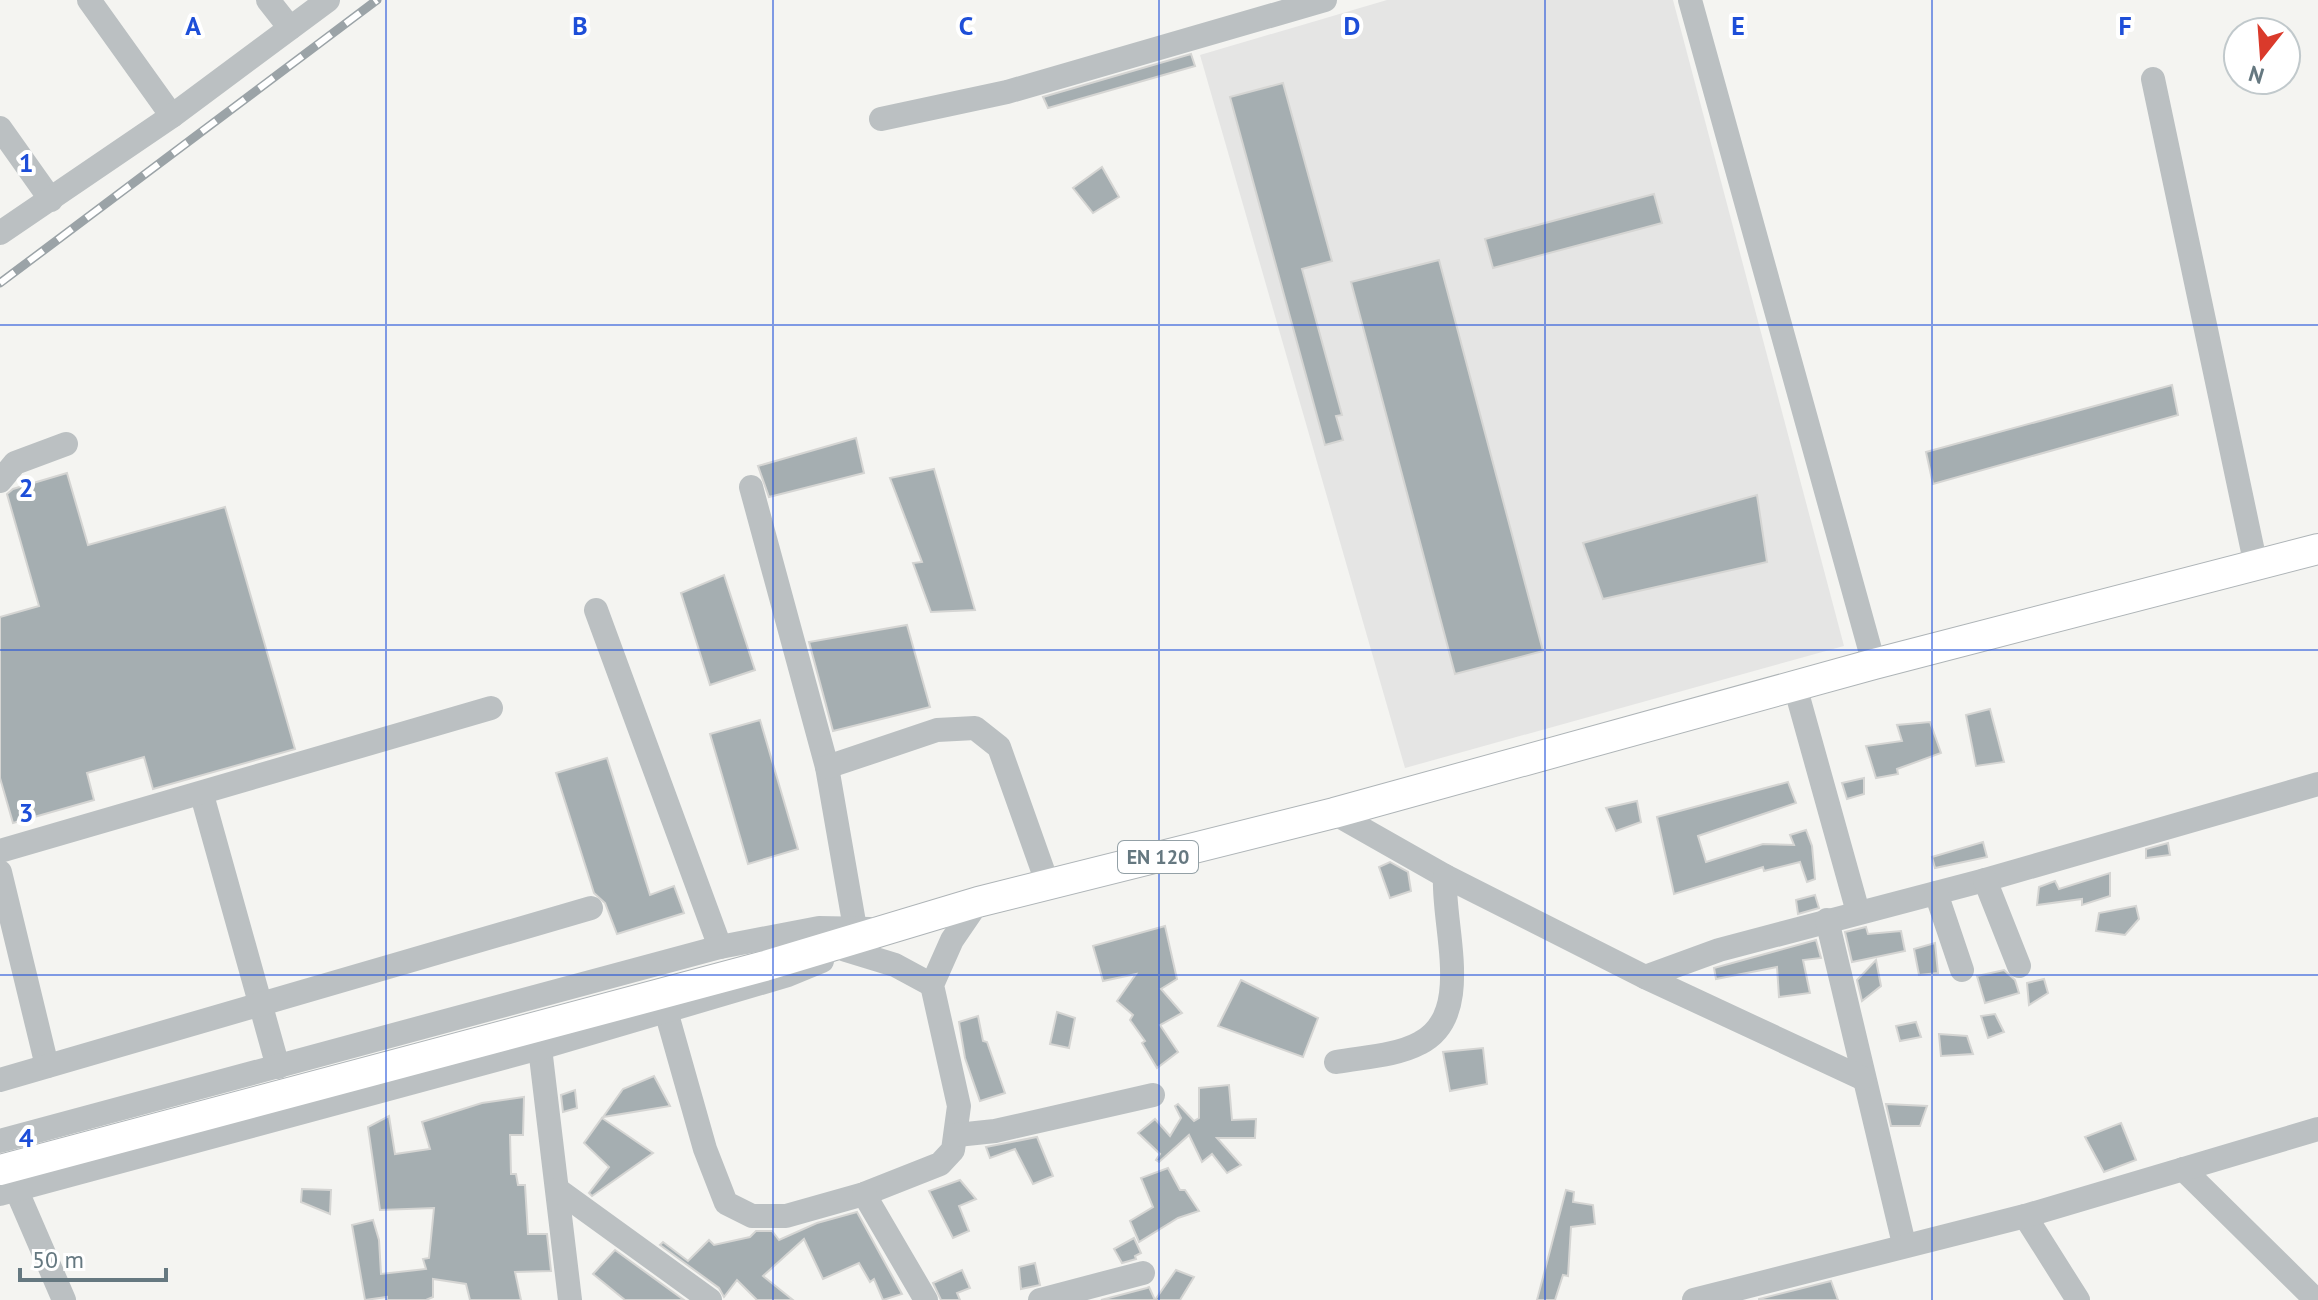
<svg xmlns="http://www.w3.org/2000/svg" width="2318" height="1300" viewBox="0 0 2318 1300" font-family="'PT Sans',sans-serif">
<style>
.built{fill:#e5e5e4}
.building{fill:#a5aeb1;stroke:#d5d5d3;stroke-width:2}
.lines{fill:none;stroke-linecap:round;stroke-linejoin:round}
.major-casing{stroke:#aeb4b7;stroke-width:32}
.minor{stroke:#bbc0c2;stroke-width:24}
.major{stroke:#fff;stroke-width:30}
.rail-casing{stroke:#9ba3a7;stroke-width:9}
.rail{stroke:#fff;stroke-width:6;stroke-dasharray:18;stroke-linecap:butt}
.grid{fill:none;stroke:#1d4ed8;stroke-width:2;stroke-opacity:0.55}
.labels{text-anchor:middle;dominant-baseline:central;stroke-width:8;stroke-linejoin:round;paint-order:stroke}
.shield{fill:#fff;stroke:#93a0a6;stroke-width:2}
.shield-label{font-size:20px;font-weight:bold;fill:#657880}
.grid-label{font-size:26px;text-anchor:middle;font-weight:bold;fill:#1d4ed8;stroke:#fff;stroke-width:8;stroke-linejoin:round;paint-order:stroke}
</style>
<rect width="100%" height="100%" fill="#f4f4f1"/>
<polygon class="built" points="1387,0 1673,0 1844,646 1405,768 1200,55"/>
<g class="building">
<polygon points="1191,54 1195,66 1048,108 1043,97"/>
<polygon points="1283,83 1332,261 1302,269 1342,415 1336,416 1343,440 1325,445 1230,97"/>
<polygon points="1102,167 1119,197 1093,213 1073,188"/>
<polygon points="1654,194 1662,223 1493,268 1485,239"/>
<polygon points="1439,260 1543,651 1455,674 1351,282"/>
<polygon points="2172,385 2178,415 1933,484 1926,452"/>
<polygon points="856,438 864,473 769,497 758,466"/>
<polygon points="934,469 975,610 931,612 913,563 922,562 890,478"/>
<polygon points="67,473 88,545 225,507 295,749 153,789 144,757 87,773 94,800 13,823 0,778 0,617 39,606 7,494 13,489"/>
<polygon points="1757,495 1767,562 1603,599 1583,543"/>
<polygon points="724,575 755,670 710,685 681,593"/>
<polygon points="907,625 930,707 833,731 809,642"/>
<polygon points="1990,709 2004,762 1976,766 1966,715"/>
<polygon points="760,720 798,849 748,864 710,734"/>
<polygon points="1930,722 1941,753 1897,769 1898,774 1876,778 1866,746 1902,741 1897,725"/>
<polygon points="607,758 650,895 674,886 684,913 617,934 605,903 594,893 556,773"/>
<polygon points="1864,778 1864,794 1847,799 1842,783"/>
<polygon points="1788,782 1796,803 1698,836 1706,862 1763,844 1794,845 1790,835 1806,830 1812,846 1815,879 1807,882 1800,862 1764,871 1763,867 1674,894 1657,817"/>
<polygon points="1637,801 1641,822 1616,831 1606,808"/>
<polygon points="1983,842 1987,857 1935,868 1932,857"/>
<polygon points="2168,843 2170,855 2146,858 2146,849"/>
<polygon points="1390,862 1408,872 1411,891 1390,898 1379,867"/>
<polygon points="2110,873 2110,896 2082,905 2082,899 2037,905 2039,887 2055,881 2059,889"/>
<polygon points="1815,895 1819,908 1798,914 1796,900"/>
<polygon points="2136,906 2139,919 2125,935 2096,931 2099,913"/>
<polygon points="1165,926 1177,979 1161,989 1182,1013 1160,1025 1178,1052 1157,1068 1142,1043 1145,1041 1130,1020 1133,1015 1117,1001 1136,974 1103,981 1093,946"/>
<polygon points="1866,927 1868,934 1901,931 1905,951 1852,962 1845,932"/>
<polygon points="1816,940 1821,958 1803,960 1810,993 1779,997 1777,967 1716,979 1714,968"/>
<polygon points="1935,943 1938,973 1919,975 1914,949"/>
<polygon points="1876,960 1881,986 1862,1001 1857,980"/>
<polygon points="2004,970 2015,980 2019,993 1985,1003 1977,976"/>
<polygon points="2044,979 2048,993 2029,1005 2027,983"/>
<polygon points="1241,980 1318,1018 1303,1057 1218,1026"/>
<polygon points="1057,1012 1075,1018 1069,1048 1050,1044"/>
<polygon points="1995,1014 2004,1032 1988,1038 1981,1016"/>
<polygon points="978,1016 983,1041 987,1042 1005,1093 980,1101 965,1058 959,1022"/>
<polygon points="1916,1022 1921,1037 1900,1041 1896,1026"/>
<polygon points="1939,1034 1967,1036 1973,1054 1941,1056"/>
<polygon points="1483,1048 1487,1084 1450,1091 1443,1052"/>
<polygon points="654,1076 670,1106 603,1117 623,1089"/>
<polygon points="1229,1085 1232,1120 1256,1119 1255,1138 1217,1138 1241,1165 1227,1173 1212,1154 1202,1162 1189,1135 1159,1162 1156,1160 1160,1154 1138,1133 1155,1119 1170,1136 1181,1118 1175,1106 1178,1104 1194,1121 1199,1118 1199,1088"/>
<polygon points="575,1090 577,1108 563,1112 561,1095"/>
<polygon points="524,1097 523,1135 510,1135 511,1174 516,1174 518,1185 525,1185 528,1234 547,1234 551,1271 515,1272 521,1300 470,1300 466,1284 433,1279 433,1297 426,1300 387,1300 387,1297 365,1300 352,1225 373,1220 379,1240 381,1274 426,1269 423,1259 429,1258 434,1208 380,1210 368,1127 389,1116 395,1154 430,1149 422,1122 482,1103"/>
<polygon points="1886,1104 1927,1106 1920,1126 1891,1126"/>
<polygon points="602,1118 653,1153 592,1196 589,1193 609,1167 584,1143"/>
<polygon points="2121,1123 2136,1160 2104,1172 2085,1137"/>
<polygon points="1037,1137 1053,1176 1033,1184 1015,1149 990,1158 986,1147"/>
<polygon points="1168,1168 1180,1190 1185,1190 1199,1211 1178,1218 1139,1242 1130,1221 1153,1207 1141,1178"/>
<polygon points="960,1180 976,1199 959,1206 969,1231 953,1238 929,1191"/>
<polygon points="302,1189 331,1190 330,1214 301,1202"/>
<polygon points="1566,1190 1574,1192 1573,1202 1593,1205 1595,1224 1571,1227 1568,1276 1563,1275 1555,1300 1537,1300"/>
<polygon points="857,1212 902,1294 883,1300 874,1279 870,1282 859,1263 823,1279 804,1239 763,1276 793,1300 757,1300 737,1280 724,1297 719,1288 660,1245 663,1242 688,1261 709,1240 714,1245 750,1237 756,1231 772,1231 779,1240 817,1223"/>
<polygon points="1134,1238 1141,1253 1135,1256 1136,1259 1122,1263 1114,1249"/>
<polygon points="615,1250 684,1300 625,1300 593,1274"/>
<polygon points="1035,1263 1040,1285 1021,1289 1019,1267"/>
<polygon points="962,1270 970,1288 957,1293 960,1300 941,1300 933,1283"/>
<polygon points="1176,1270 1194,1277 1180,1300 1155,1300"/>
<polygon points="1831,1281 1838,1300 1759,1300 1759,1299"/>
<polygon points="1149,1287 1155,1300 1101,1300 1147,1288"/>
</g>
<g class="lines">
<g class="major-casing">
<polyline id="major" points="0,1170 765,966 978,902 1334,813 1874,664 2318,549"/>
</g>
<g class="minor">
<polyline points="89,0 172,116"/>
<polyline points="268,0 290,28"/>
<polyline points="1690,0 1874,664"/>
<polyline points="2153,79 2256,566"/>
<polyline points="881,119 1007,92 1325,0"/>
<polyline points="0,128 51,200"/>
<polyline points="0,233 172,116 328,0"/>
<polyline points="0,481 15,463 66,444"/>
<polyline points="751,487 827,767 855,928"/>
<polyline points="596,610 720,947"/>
<polyline points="1795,686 1858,912"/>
<polyline points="827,767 937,730 975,728 999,747 1048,885"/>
<polyline points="202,795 278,1067"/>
<polyline points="1334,813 1445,876 1645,977 1719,950 1985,880 2318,784"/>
<polyline points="0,851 491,708"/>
<polyline points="0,872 47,1066"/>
<polyline points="1985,880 2019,966"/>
<polyline points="1936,893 1962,970"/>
<polyline points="1827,920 1904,1244"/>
<polyline points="846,950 895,965 932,985"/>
<polyline points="1645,977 1862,1078"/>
<polyline points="666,1011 705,1149 726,1203 752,1216 786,1216 864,1194 940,1164 953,1150 959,1106 932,985 952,940 978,902"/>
<polyline points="540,1048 570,1300"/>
<path d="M1336,1062c27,-5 60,-6 84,-19 55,-28 22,-117 25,-167"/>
<polyline points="0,1080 591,908"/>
<polyline points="957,1135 995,1131 1153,1095"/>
<polyline points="0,1141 720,947 819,928 870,929"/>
<polyline points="2183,1169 2316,1300"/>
<polyline points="16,1189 64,1300"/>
<polyline points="558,1190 710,1300"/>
<polyline points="0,1194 540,1048 788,975 822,961"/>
<polyline points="864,1194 926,1300"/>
<polyline points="2025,1216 2078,1300"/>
<polyline points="1040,1300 1143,1273"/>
<polyline points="1694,1300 2025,1216 2318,1129"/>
</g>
<use href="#major" class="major"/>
<g class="rail-casing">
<polyline id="rail" points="0,283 377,0"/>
</g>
<use href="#rail" class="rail"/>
</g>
<path class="grid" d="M386,0v1300M773,0v1300M1159,0v1300M1545,0v1300M1932,0v1300M0,325h2318M0,650h2318M0,975h2318"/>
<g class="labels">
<rect class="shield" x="1118" y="841" width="80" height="32" rx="6"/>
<g class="shield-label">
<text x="1158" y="857">EN 120</text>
</g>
</g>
<g class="grid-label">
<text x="193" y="35">A</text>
<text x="580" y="35">B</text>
<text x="966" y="35">C</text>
<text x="1352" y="35">D</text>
<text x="1738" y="35">E</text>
<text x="2125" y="35">F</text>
<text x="26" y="172">1</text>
<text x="26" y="497">2</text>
<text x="26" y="822">3</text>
<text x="26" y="1147">4</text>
</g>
<g transform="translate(2262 56) rotate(197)"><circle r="38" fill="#ffffff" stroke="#c1c9cc" stroke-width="2"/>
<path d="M0-6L14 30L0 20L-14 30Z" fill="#da3a2b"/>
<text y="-12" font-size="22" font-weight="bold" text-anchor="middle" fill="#657880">N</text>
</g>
<path d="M20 1268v12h146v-12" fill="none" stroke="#657880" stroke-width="4"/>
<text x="32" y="1268" font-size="24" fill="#657880" stroke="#ffffff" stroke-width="6" paint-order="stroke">50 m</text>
</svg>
